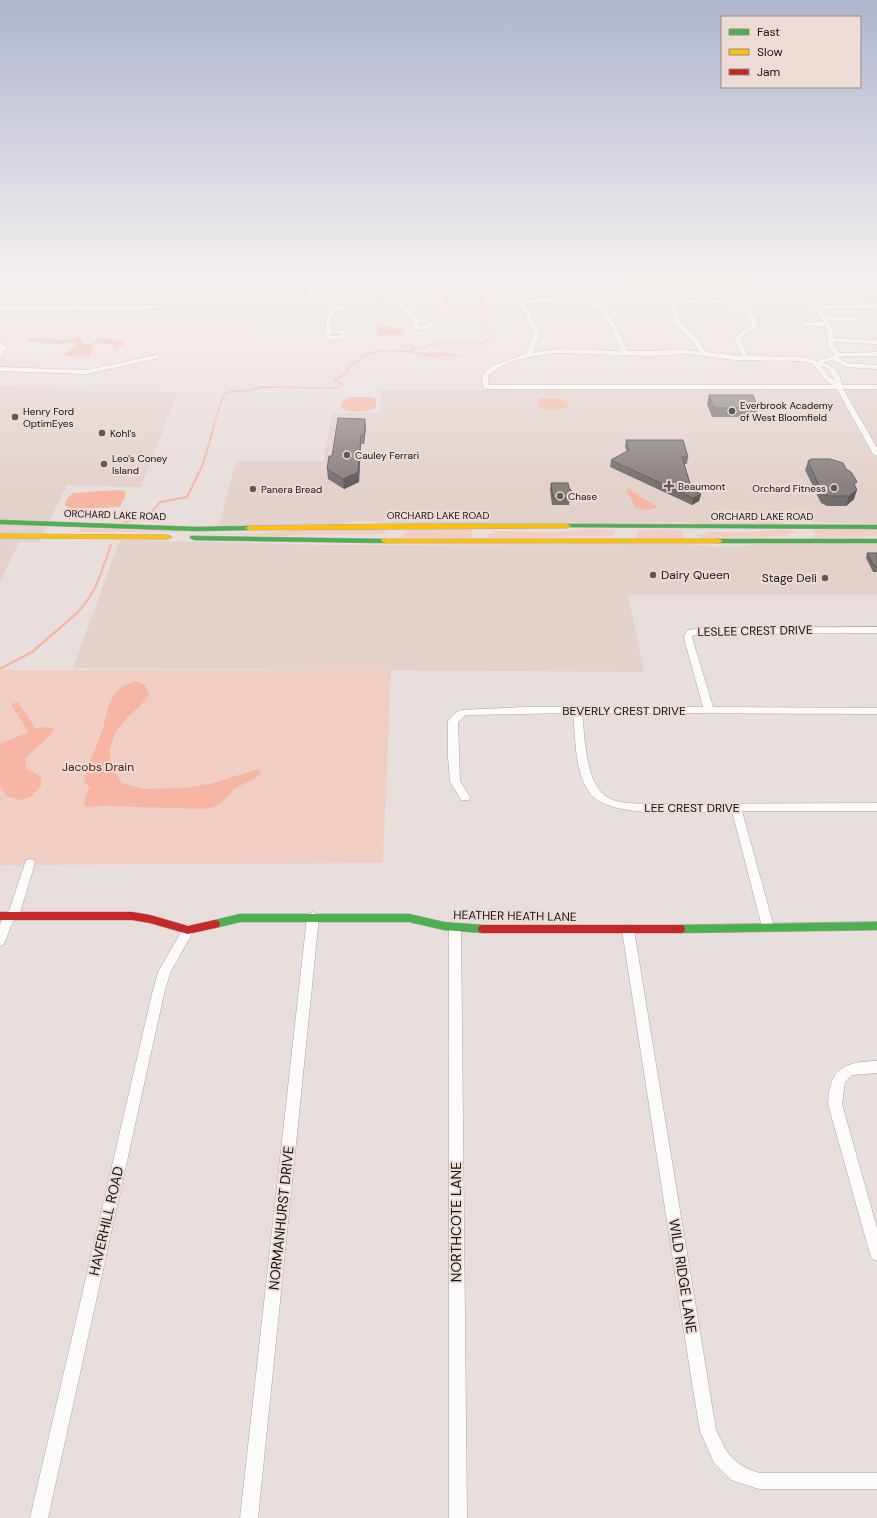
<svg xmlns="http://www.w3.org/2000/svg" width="877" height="1518" viewBox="0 0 877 1518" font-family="'DM Sans',sans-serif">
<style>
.built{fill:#e3d1cb}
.green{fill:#f1cec3}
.water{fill:#f7b6a4}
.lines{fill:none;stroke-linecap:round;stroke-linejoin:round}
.stream-far2{stroke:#f7b6a4;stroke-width:1.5}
.stream-far1{stroke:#f7b6a4;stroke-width:2}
.stream{stroke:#f7b6a4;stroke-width:2.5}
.street-casing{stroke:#ada6a3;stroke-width:1}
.fast-casing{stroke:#ada6a3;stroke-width:1}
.slow-casing{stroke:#ada6a3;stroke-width:1}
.jam-casing{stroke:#ada6a3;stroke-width:1}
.street{fill:#fcfafa;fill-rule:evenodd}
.fast{fill:#4caf50;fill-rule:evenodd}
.slow{fill:#ffc107;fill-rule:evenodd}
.jam{fill:#c62828;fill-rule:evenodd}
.wall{fill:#746e6d}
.shaded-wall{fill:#5e5a59}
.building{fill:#87807f;stroke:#5e5a59}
.poi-dot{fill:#615958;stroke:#eddbd6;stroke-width:1.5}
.labels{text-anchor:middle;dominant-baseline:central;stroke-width:4;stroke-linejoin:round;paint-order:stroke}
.far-poi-label{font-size:10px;fill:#181211;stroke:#eddbd6;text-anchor:start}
.far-street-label{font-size:10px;fill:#181211;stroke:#eddbd6}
.poi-label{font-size:12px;fill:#181211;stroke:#eddbd6;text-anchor:start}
.street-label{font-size:12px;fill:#181211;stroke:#eddbd6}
.park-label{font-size:12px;fill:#4e1909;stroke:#eddbd6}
.near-street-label{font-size:14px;fill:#181211;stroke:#eddbd6}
</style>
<rect width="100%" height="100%" fill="#e8dedb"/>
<g class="built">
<polygon points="0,386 57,387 55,391 178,392 141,487 67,485 39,542 19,542 0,582"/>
<polygon points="381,390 877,390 877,524 810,522 785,522 778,524 706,524 679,522 603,524 417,524 360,521 341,524 219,526 236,461 323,461 332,413 380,413"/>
<polygon points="120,540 329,545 685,544 719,547 734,547 755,544 877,544 877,595 628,595 644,672 73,668"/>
</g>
<g class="green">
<polygon points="616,278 751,278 755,287 616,287"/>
<polygon points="81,528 195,532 78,532"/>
<polygon points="384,529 384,531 389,532 380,534 380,535 312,534 285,536 212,534 264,533 288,530"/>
<polygon points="404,529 473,529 470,538 402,537 405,533"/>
<path d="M587,529l28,1v1l6,1 -8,2v2c-42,0 -83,2 -124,2v-2l-3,-1 8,-2v-2l69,1z"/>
<polygon points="637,530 683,530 683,538 636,538 638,532"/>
<path d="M775,530h16v1l7,1 -9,2v2c-30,0 -60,2 -89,2l-3,-3 9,-1v-2h46z"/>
<polygon points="813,530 877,530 877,536 813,538 815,535"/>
<polygon points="0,670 391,670 383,863 0,865"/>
</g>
<g class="water">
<path d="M698,278h73l1,2 -4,2c-14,0 -62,7 -70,-4z"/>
<polygon points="383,325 404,329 404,335 377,335 377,327"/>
<polygon points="35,338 50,339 62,341 79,338 83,340 82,344 87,345 102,338 124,341 126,343 124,345 113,349 114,344 96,343 92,346 90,355 84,357 63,356 76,344 75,342 56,344 28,341 28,339"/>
<path d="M351,397h21l4,2v9c-10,5 -24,5 -35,0l1,-7z"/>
<path d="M540,398l22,1 7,5 -1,3c-10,3 -19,4 -29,0l-1,-5z"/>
<polygon points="628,489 656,506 656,508 646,510 636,508 626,490"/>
<polygon points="118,490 125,491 126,495 120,507 71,509 65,505 67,499 73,493"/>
<path d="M135,681l10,4 4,10 -9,11 -14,12 -11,15 -5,17 2,17 10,16 21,6 40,-1 27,-4 45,-14 7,2 -5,5 -23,12 -6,8 -12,9 -12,3 -98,-3 -19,1 -3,-4 2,-8 4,-7 -6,-7c4,-18 12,-33 18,-50 4,-12 5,-26 12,-36 6,-8 12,-11 21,-14z"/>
<path d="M18,702l18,27 9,-2 10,1c-6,13 -21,19 -30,31l1,9 15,9v9l-10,11 -7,2 -7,1 -10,-4 -7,-9v-43l28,-12 -17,-28z"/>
</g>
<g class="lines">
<g class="stream-far2">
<polyline points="666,278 702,281"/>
<polyline points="447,292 448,295 445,299 446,302 450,304 446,307 468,311 487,324"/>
<polyline points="487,324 493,321 483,314 481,292 504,289 514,285 513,282 516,281 538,281 549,278"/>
<polyline points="412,352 431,356 453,355"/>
<polyline points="421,354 443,353 460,357"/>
<path d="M213,427l11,-33 9,-3h14l15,-4 76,1 5,-4 -9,-3 13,-8 1,-7 11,-5 1,-4c17,-9 33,-6 51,-5l2,-1 -1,-3h10l11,-4h48l6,-3 3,-5 -4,-8 1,-4"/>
</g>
<g class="stream-far1">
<path d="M125,522c18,-4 23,-4 35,-20l27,-5 16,-33 11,-38"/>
<path d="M76,614c21,-21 25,-42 35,-69"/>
</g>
<polyline class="stream" points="0,669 32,652 77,613"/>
<g class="street-casing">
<g id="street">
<polygon points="7,278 16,278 0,283 0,279"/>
<polygon points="91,278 97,278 81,306 157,305 191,296 234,278 241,278 183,302 145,310 0,310 0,306 75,306"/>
<path d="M320,278h6l-13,9 -1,5 6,6 22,8 32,-6h24l11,6 12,13 11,2 4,5 -7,4 -12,-1 -4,-4 3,-5c-5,-5 -11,-13 -19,-16 -12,-5 -58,1 -64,15l1,10 12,2 3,4c-7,6 -17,7 -23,0 6,-10 -5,-18 11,-26l-21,-9 -8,-8 3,-7zM419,322l7,1 2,2 -9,1 -2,-1zM332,332l8,1 1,2 -8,1 -3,-1z"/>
<path d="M797,292h4l-1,3 9,9 10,4 6,-3 52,-1v4l-51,1 -4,2 3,5 32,1 3,2 -3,2 -29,-1 5,10 1,8 43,2v4l-44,-2 1,4 6,7 37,-1v4h-33l-6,2 10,5 29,2v4l-30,-2 -15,-7 -9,3c11,3 18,11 19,22h35v4h-34l34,59v8l-4,-2 -36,-65h-351l-3,-2 -1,-11 9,-10 35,-12 8,-21 -15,-30c9,-6 23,-5 33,-5 49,-3 58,10 75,53l61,-1 11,2 -4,-8 -21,-22 -4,-15 5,-5c21,-5 79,-7 83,23l-18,13 8,18 55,1 14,4 18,-6c-12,-14 -4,-15 -10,-29h-22l-3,-2 3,-2h20l-6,-11 -13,-5 -10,-11zM572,301c34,4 38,21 49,50l-64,-2 -24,4 7,-20 -15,-29 14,-2zM704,302c15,0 45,4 48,22l-18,14 8,18 -37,-4 -5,-10 -20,-21 -4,-14 3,-3zM557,353l92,3 39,-2 47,6 68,1 10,3 11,14 8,7h-343l-1,-9c16,-17 47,-20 69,-23zM821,366l8,3 6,12 -7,-5z"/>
<polygon points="0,343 7,348 2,355 0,356"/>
<polygon points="157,355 160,357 159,358 86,374 0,371 0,367 86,370"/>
<path d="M877,627v6l-170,1 -14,1 -1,2 21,70 164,1v6l-295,-1c3,24 3,73 27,85 11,6 24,5 36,6l232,-1v8h-135l32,116 -2,3 -4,2 -4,-2 -2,-3 -30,-116c-32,1 -124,9 -142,-18 -16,-22 -14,-54 -17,-80l-107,2 -8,7 2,59 10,16 -1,3h-8l-11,-19 -2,-24v-36l7,-8 6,-3 63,-3h179l-18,-65 -1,-5 3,-7 20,-2z"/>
<polygon points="30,859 34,860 35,863 19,916 17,919 13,921 4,944 0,946 0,925 5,913 9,911 26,860"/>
<polygon points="313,912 317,914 319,917 258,1518 240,1518 307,917 309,914"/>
<polygon points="455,922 459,924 461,927 467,1518 449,1518 449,927 451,924"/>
<polygon points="188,925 192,927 194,930 170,973 164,994 48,1518 30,1518 152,994 158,972 184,927"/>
<path d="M628,925l4,2 2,3 82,500c12,25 16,34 43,43h118v16h-118l-22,-7 -6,-2 -17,-17 -14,-32 -8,-48 -70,-453 2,-3z"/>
<path d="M877,1061v12l-25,2 -7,7 -3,22 35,124v33l-5,-2 -2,-5 -42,-150c2,-36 15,-42 49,-43z"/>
</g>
</g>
<g class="fast-casing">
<g id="fast">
<polygon points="0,520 197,527 249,526 253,528 249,530 197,531 0,524"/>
<polygon points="567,524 877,525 877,529 565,527 565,525"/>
<polygon points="191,536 385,539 389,541 385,543 194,540 190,538"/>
<rect x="716" y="539" width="161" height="4"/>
<polygon points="240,914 409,914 444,922 483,925 487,926 488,929 487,932 483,933 444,930 409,922 240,922 215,928 211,927 210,924 211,921 215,920"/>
<polygon points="877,922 877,930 680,933 676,932 675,929 676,926 680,925"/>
</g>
</g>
<g class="slow-casing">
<g id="slow">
<polygon points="390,524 567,524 571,526 567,528 249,530 245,528 249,526"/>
<polygon points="0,534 168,535 172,537 168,539 0,538"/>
<polygon points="382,539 719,539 723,541 719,543 385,543 381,541"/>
</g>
</g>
<g class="jam-casing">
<g id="jam">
<polygon points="0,912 132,912 150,915 188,926 215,920 219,921 220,924 219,927 215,928 188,934 150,923 132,920 0,920"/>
<polygon points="483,925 680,925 684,926 685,929 684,932 680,933 483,933 479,932 478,929 479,926"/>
</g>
</g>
<use href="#street" class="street"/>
<use href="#fast" class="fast"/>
<use href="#slow" class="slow"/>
<use href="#jam" class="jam"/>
</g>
<g class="wall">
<polygon points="709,395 758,408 756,417 712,417 707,404"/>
<polygon points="366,428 364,444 361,444 359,482 344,489 328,479 327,469 332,456"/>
<polygon points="626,440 688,457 687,464 684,464 692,490 701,494 699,501 692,505 610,467 611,460 627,451 625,447"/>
<polygon points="808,461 855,487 854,499 846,506 827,506 821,503 805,470"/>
<polygon points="551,483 569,488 571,498 570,499 569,505 552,505 550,490"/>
<polygon points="867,553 877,553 877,572 873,572 866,558"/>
</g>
<g class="shaded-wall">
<polygon points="365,419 366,428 364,444 364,435"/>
<polygon points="361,435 361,444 359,482 344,489 343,479"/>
<polygon points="857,490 854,499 846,506 849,496"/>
<polygon points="572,491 571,498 570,499 569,494"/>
<polygon points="701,494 699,501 692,505 693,498"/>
</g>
<g class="building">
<polygon points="709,395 753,395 758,408 714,408"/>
<polygon points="338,418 365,419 364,435 361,435 358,472 343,479 327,469 329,456 332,456"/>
<polygon points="626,440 683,440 688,457 682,457 692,490 701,494 693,498 611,460 629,450"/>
<polygon points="811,459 830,459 843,463 846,469 851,472 857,482 854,484 857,490 849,496 829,496 823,494 808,461"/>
<polygon points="551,483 568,483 569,488 572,491 569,494 570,498 553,498"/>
<polygon points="867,553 877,553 877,567 875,567"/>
</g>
<linearGradient id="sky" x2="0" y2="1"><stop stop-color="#aeb5cd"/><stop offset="0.57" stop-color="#f5f0ef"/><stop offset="1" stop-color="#f5f0ef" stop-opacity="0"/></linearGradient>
<rect width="877" height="490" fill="url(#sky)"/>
<g class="poi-dot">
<circle cx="732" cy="411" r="4"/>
<circle cx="15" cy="417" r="4"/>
<circle cx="102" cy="433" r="4"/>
<circle cx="347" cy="455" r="4"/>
<circle cx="104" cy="464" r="4"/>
<path d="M667 480h4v4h4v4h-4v4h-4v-4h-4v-4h4z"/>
<circle cx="834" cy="488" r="4"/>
<circle cx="253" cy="489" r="4"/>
<circle cx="560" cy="496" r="4"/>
<circle cx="653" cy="575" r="4"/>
<circle cx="825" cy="578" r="4"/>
</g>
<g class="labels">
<g class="far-poi-label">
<text x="740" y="405">Everbrook Academy<tspan x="740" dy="12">of West Bloomfield</tspan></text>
<text x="23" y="411">Henry Ford<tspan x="23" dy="12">OptimEyes</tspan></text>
<text x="110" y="433">Kohl's</text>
<text x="355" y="455">Cauley Ferrari</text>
<text x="112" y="458">Leo's Coney<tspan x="112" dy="12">Island</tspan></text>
<text x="678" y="486">Beaumont</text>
<text x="826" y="488" text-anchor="end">Orchard Fitness</text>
<text x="261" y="489">Panera Bread</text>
<text x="568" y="496">Chase</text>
</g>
<g class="far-street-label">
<text transform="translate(115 515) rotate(2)">ORCHARD LAKE ROAD</text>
<text x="438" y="515">ORCHARD LAKE ROAD</text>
<text x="762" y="516">ORCHARD LAKE ROAD</text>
</g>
<g class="poi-label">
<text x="661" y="575">Dairy Queen</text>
<text x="817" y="578" text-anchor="end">Stage Deli</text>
</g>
<g class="street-label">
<text transform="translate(755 631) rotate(-1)">LESLEE CREST DRIVE</text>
<text x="624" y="711">BEVERLY CREST DRIVE</text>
<text x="692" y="808">LEE CREST DRIVE</text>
<text transform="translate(515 916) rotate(1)">HEATHER HEATH LANE</text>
</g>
<g class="park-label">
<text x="98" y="767">Jacobs Drain</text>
</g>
<g class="near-street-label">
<text transform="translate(281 1218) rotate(-84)">NORMANHURST DRIVE</text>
<text transform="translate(106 1221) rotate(-77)">HAVERHILL ROAD</text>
<text transform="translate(456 1222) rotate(-90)">NORTHCOTE LANE</text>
<text transform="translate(683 1276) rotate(81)">WILD RIDGE LANE</text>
</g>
</g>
<rect x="721" y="16" width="140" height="72" fill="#eddbd6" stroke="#988b87"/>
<rect x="729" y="29" width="20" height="6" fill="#4caf50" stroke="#988b87"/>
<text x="757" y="36" font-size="12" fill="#181211">Fast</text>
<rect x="729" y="49" width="20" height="6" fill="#ffc107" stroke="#988b87"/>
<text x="757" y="56" font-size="12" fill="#181211">Slow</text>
<rect x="729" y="69" width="20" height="6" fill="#c62828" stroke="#988b87"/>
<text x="757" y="76" font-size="12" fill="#181211">Jam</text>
</svg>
